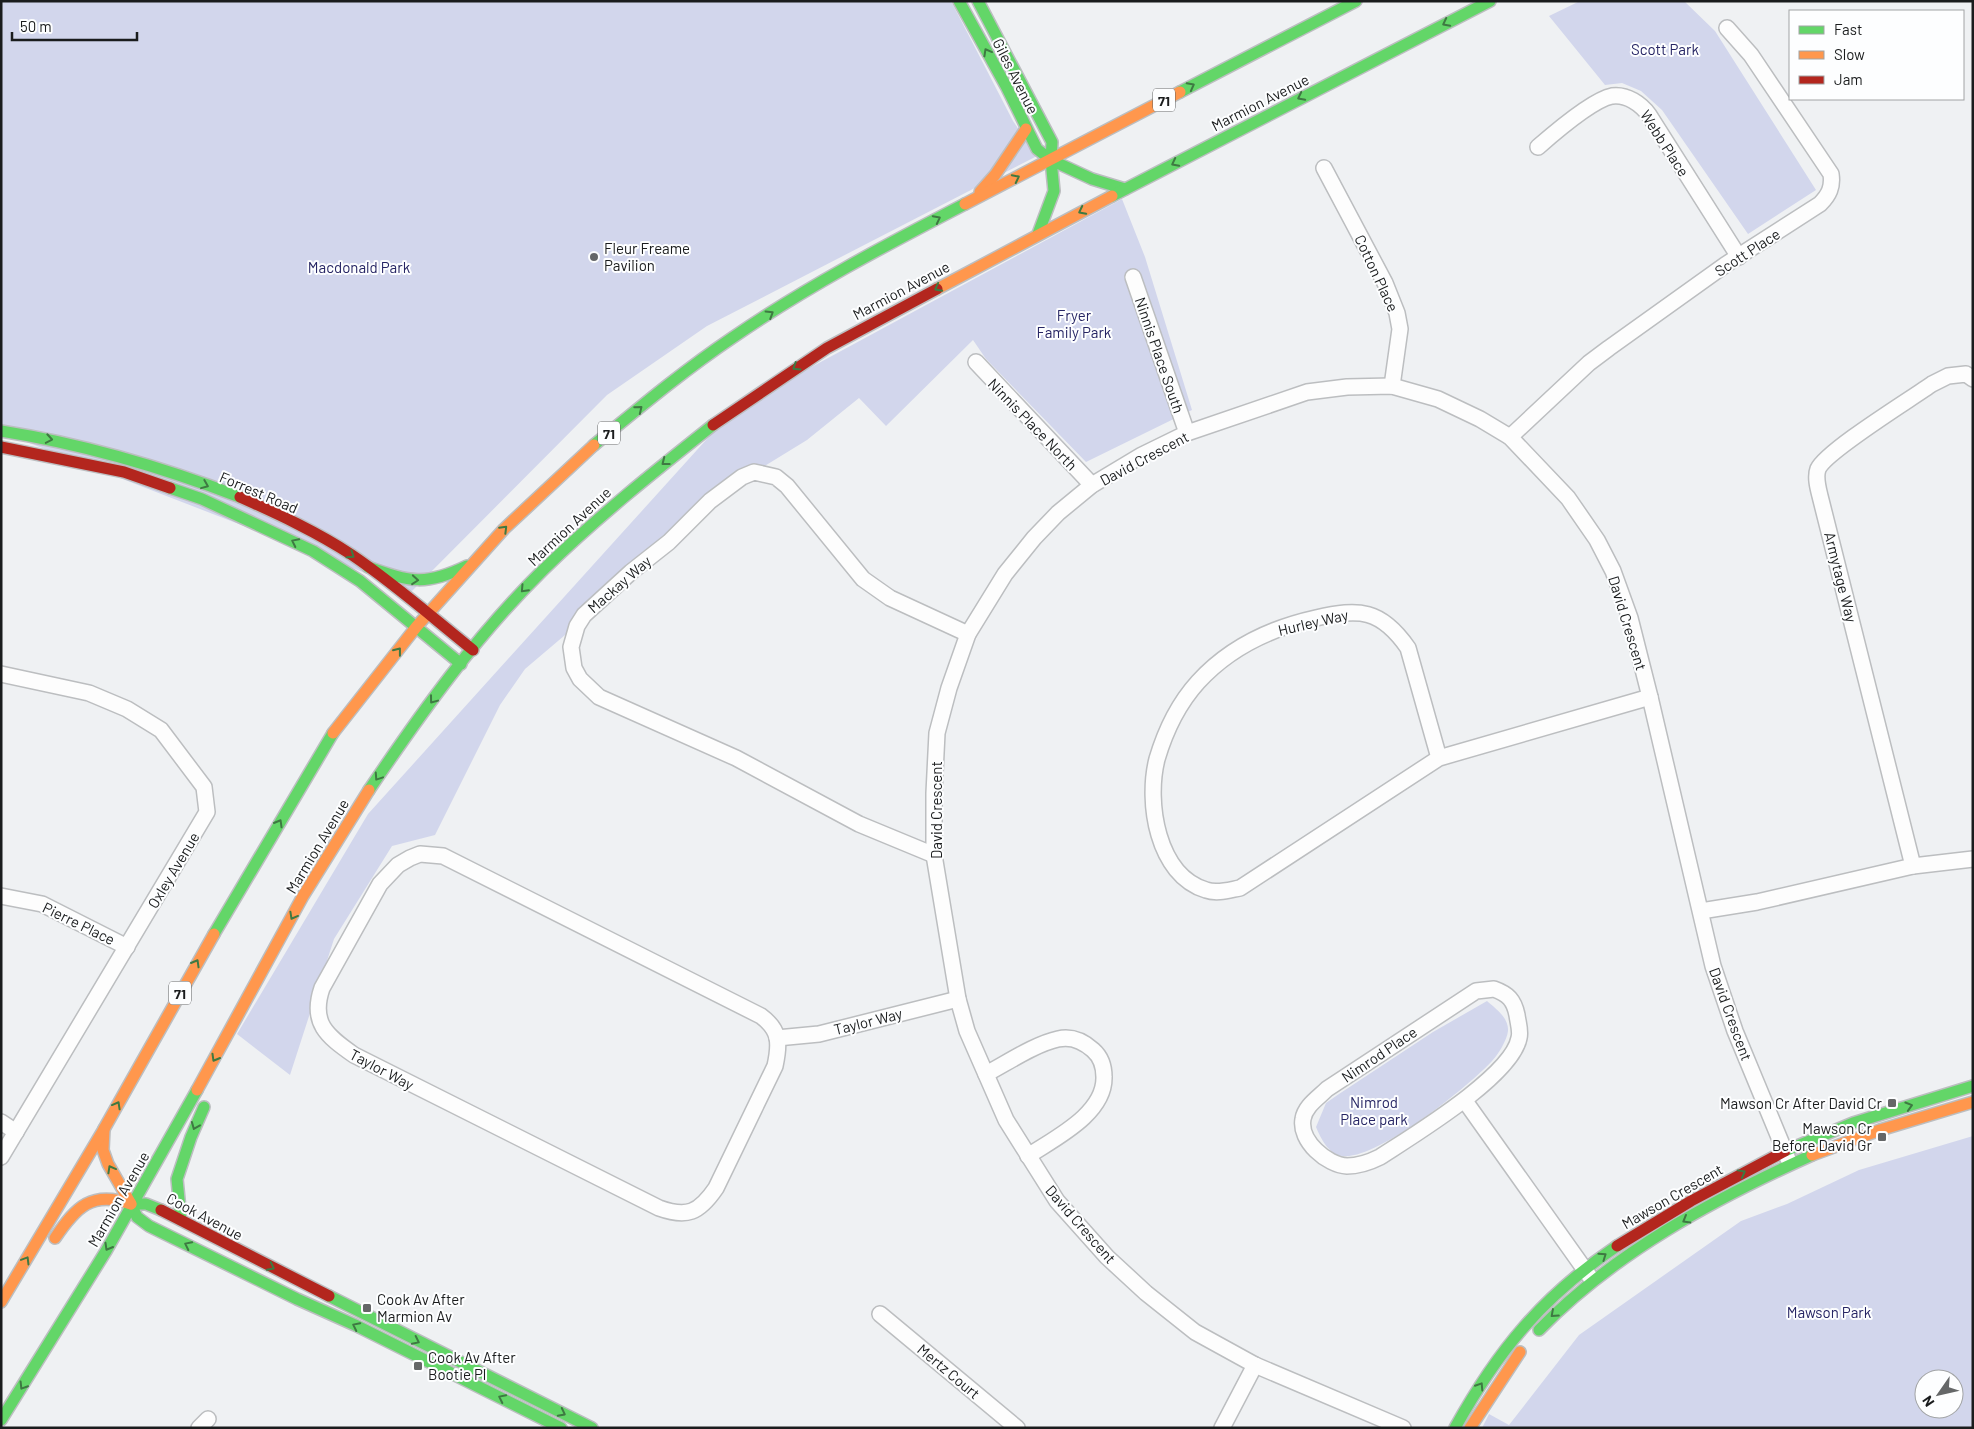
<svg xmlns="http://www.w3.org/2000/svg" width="1974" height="1429" viewBox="0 0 1974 1429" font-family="Barlow,sans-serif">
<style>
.green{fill:#d2d6ec;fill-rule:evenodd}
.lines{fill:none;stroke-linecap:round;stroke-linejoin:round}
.street-casing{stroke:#bcbec0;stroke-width:18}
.fast-casing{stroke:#bcbec0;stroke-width:14}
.slow-casing{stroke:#bcbec0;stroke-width:14}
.jam-casing{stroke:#bcbec0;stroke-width:14}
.street{stroke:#fdfdfd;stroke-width:15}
.fast{stroke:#63d668;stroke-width:11}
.slow{stroke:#ff974d;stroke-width:11}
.jam{stroke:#b3261e;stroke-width:11}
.oneway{stroke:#3e7942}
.poi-dot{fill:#656768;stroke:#fdfeff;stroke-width:2}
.labels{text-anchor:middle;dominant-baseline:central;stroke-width:4;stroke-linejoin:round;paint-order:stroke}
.shield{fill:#fdfeff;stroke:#5e6061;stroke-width:1}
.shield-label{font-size:14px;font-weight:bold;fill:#1a1c1d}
.park-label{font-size:15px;fill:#262564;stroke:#fdfeff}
.street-label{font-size:15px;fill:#1a1c1d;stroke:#fdfeff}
.poi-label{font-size:15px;fill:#1a1c1d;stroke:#fdfeff;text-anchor:start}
</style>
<rect width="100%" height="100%" fill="#eff1f3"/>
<g class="green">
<polygon points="1,1 951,1 1013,121 1037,156 707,326 607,395 412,591 1,432"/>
<polygon points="1580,1 1684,1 1715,31 1816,190 1748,234 1662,110 1641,91 1622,83 1605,85 1549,16"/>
<polygon points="1122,199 1145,257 1192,410 1086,462 986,359 973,340 886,426 859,398 807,440 763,467 525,669 500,705 435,835 392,846 334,939 290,1075 237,1034 368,814 734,409"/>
<path d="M1487,1001c9,8 22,17 21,30 -1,9 -10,24 -16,30 -24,26 -115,99 -149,95 -14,-1 -22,-17 -27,-29l10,-24 13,-9 94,-62z"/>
<path d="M1973,1136v292h-491l7,-14 20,11 70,-90 162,-114 46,-17 72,-34zM1924,1379h30v30h-30z"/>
</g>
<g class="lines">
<g class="street-casing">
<g id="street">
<path d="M1538,147c16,-14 54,-47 74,-51 15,-2 29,8 37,19l90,142"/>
<polyline points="1324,168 1385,283 1397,313 1400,329 1392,386"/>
<polyline points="1133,277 1187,433"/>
<polyline points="976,362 1092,485"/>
<path d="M1510,437l79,-74 20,-15 116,-83 95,-61c9,-9 13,-17 11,-30l-80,-119 -24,-27"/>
<polyline points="1,674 89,693 127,709 161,730 204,787 207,812 1,1157"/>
<path d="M1439,758l-31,-110c-27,-39 -49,-40 -92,-30 -45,10 -87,30 -118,64 -19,21 -33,50 -41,77 -11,43 0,116 49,131 11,4 23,0 34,-2l199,-130 211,-61"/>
<path d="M420,854l23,2 318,160c19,14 19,27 14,50l-59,122c-17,25 -29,30 -57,20l-305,-153c-27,-19 -44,-32 -32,-67l58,-104 18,-19 12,-7z"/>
<polyline points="934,855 859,824 736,758 599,697 580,679 574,668 571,647 577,626 584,615 631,572 669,542 710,501 742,477 754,472 776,477 787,486 863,579 890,598 968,634"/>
<path d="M1913,866l-93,-370c-2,-8 -5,-19 -2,-27 8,-18 93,-70 114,-85l16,-8 18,-2 7,5"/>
<polyline points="1,896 42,904 127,947"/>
<polyline points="1701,911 1757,902 1913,866 1973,859"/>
<path d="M1494,989c14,5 20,11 23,26 1,8 4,16 2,23 -7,38 -107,98 -139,119 -10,5 -21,9 -33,9 -20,-1 -48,-25 -44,-47 2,-13 15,-21 24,-30l149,-98z"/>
<polyline points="777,1038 819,1034 958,999"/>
<path d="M986,1074c21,-11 49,-30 72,-35 13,-3 25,2 35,11 8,7 11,17 11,27 1,37 -49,61 -76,79"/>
<polyline points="1465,1101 1590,1277"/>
<polyline points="1,1122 16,1132"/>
<polyline points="880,1314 1017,1428"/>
<polyline points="199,1428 208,1419"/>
<polyline points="1222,1428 1255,1365"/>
<polyline points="1403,1428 1255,1365 1195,1332 1146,1293 1107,1257 1057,1201 1006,1120 967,1031 958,999 934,855 934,793 937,733 949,688 968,634 1005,574 1034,538 1058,513 1092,485 1142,455 1187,433 1307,392 1347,387 1392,386 1438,399 1480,419 1510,437 1568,498 1597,540 1613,571 1630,618 1650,697 1713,966 1735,1031 1788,1159"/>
</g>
</g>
<g class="fast-casing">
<g id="fast">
<polyline points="959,1 1006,86 1037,149 1051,160 1092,179 1125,189"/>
<polyline points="978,1 1052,142 1051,160 1054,191 1038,234"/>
<polyline points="1180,92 1356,1"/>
<polyline points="1112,196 1490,1"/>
<path d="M1,431c82,13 161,36 239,66"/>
<path d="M594,445c45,-37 89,-74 138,-107 74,-51 154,-93 233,-134"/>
<polyline points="170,488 202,499 313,551 360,581 461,664"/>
<path d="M368,567c42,15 58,19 99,-1"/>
<path d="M369,790c52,-77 107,-154 174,-220 53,-52 112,-99 170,-145"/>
<polyline points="214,934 333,733"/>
<polyline points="1785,1151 1853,1123 1973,1086"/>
<polyline points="161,1210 146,1204 131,1204 137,1217 149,1226 297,1299 355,1325 561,1428"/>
<polyline points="181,1220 177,1179 191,1137 204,1107"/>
<polyline points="329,1296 592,1428"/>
<path d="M1539,1330c76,-78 175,-131 273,-175"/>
<polyline points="1,1420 106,1251 197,1090"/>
<path d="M1455,1428c43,-78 88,-132 162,-182"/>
</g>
</g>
<g class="slow-casing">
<g id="slow">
<polyline points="980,192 995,175 1026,129"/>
<polyline points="965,204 1180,92"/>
<polyline points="937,289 1112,196"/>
<polyline points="333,733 417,626 504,529 594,445"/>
<polyline points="197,1090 303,896 369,790"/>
<polyline points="104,1129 103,1150 108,1164 131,1204"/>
<polyline points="1812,1155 1880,1130 1973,1102"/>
<path d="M55,1238c21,-31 37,-48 76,-34"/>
<polyline points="1,1302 104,1129 214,934"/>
<polyline points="1470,1428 1520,1352"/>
</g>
</g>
<g class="jam-casing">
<g id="jam">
<polyline points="713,425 827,348 937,289"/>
<polyline points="1,447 124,472 170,488"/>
<path d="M240,497c38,17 77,35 112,58 43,29 81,63 121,95"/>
<polyline points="161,1210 329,1296"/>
<polyline points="1617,1246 1691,1201 1785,1151"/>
</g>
</g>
<use href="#street" class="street"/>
<use href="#fast" class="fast"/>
<use href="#slow" class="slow"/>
<use href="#jam" class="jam"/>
</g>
<defs><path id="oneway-chevron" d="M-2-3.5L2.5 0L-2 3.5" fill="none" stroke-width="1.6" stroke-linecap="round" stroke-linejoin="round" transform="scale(1.25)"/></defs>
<g class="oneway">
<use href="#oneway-chevron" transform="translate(1446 23) rotate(153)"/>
<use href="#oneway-chevron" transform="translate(987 52) rotate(-119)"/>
<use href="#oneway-chevron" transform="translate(1191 86) rotate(-28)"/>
<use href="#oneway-chevron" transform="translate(1301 97) rotate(153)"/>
<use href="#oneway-chevron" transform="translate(1175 163) rotate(153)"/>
<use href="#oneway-chevron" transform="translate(1016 178) rotate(-27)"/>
<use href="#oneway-chevron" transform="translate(1082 211) rotate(153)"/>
<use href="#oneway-chevron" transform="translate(937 219) rotate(-27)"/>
<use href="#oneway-chevron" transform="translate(938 288) rotate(152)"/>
<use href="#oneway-chevron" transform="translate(770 314) rotate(-32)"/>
<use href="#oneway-chevron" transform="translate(796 367) rotate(148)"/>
<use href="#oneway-chevron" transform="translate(639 409) rotate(-39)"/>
<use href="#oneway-chevron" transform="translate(49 439) rotate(10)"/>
<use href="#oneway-chevron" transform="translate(665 462) rotate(142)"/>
<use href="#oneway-chevron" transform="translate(205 485) rotate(22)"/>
<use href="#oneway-chevron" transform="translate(504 529) rotate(-45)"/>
<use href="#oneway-chevron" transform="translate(295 542) rotate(-154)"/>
<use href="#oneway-chevron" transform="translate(351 555) rotate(34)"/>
<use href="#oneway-chevron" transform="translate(415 580) rotate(5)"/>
<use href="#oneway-chevron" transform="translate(524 589) rotate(133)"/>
<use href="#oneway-chevron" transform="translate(398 651) rotate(-52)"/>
<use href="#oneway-chevron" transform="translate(433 700) rotate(127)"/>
<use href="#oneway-chevron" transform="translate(378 777) rotate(124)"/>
<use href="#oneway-chevron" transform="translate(279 823) rotate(-60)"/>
<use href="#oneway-chevron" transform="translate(293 916) rotate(119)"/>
<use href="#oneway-chevron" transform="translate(196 963) rotate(-60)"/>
<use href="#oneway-chevron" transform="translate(215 1058) rotate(120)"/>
<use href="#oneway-chevron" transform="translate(117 1105) rotate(-61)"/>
<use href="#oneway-chevron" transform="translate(1909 1106) rotate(-17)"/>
<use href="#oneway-chevron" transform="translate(195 1126) rotate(112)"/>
<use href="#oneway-chevron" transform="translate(111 1169) rotate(-119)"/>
<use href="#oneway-chevron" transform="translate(1742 1173) rotate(-29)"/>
<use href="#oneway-chevron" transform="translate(1686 1220) rotate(150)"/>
<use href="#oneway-chevron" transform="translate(188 1245) rotate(-154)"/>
<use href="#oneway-chevron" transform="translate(108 1247) rotate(120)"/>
<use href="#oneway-chevron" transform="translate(1603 1256) rotate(-35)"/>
<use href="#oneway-chevron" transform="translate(26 1260) rotate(-59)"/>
<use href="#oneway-chevron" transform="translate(271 1267) rotate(27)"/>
<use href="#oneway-chevron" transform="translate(1554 1314) rotate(138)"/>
<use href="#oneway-chevron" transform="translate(356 1326) rotate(-154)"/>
<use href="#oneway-chevron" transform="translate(416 1341) rotate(26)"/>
<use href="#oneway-chevron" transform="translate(23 1386) rotate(122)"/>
<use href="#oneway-chevron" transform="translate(1480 1386) rotate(-57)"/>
<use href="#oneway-chevron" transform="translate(502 1398) rotate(-154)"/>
<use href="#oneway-chevron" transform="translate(562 1413) rotate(27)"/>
</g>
<g class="poi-dot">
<circle cx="594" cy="257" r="5"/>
<rect x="1887" y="1098" width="10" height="10" rx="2.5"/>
<rect x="1877" y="1132" width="10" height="10" rx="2.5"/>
<rect x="362" y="1303" width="10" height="10" rx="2.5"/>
<rect x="413" y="1361" width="10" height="10" rx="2.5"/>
</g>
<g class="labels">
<g class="shield">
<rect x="1153" y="88.5" width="22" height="23" rx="4"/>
<rect x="598" y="421.5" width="22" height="23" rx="4"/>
<rect x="169" y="981.5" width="22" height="23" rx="4"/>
</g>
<g class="shield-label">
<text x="1164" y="100">71</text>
<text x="609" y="433">71</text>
<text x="180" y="993">71</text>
</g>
<g class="park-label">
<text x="1665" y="49">Scott Park</text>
<text x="359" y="267">Macdonald Park</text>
<text x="1074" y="315">Fryer<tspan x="1074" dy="17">Family Park</tspan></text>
<text x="1374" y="1102">Nimrod<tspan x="1374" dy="17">Place park</tspan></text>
<text x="1829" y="1312">Mawson Park</text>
</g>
<g class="street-label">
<text transform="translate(1016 76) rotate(63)">Giles Avenue</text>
<text transform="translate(1260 102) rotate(-27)">Marmion Avenue</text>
<text transform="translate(1665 143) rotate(57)">Webb Place</text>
<text transform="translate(1747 252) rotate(-33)">Scott Place</text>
<text transform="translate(1377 273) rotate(65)">Cotton Place</text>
<text transform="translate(901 290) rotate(-28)">Marmion Avenue</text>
<text transform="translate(1160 355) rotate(71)">Ninnis Place South</text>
<text transform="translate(1033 424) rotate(46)">Ninnis Place North</text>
<text transform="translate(1144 458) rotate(-28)">David Crescent</text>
<text transform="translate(259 492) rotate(23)">Forrest Road</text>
<text transform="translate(569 526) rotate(-43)">Marmion Avenue</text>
<text transform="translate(1841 577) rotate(76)">Armytage Way</text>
<text transform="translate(619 584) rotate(-41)">Mackay Way</text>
<text transform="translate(1313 622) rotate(-13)">Hurley Way</text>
<text transform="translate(1628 623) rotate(73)">David Crescent</text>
<text transform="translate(936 810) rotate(-90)">David Crescent</text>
<text transform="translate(317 846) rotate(-59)">Marmion Avenue</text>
<text transform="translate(173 870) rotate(-59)">Oxley Avenue</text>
<text transform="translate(79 923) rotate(26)">Pierre Place</text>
<text transform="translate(1731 1014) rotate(70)">David Crescent</text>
<text transform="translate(868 1021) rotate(-14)">Taylor Way</text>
<text transform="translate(1379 1054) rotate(-34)">Nimrod Place</text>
<text transform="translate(382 1069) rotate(28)">Taylor Way</text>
<text transform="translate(1672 1196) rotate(-30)">Mawson Crescent</text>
<text transform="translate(118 1199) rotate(-60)">Marmion Avenue</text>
<text transform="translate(205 1216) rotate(28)">Cook Avenue</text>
<text transform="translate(1081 1224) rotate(49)">David Crescent</text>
<text transform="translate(949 1371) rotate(40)">Mertz Court</text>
</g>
<g class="poi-label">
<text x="604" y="248">Fleur Freame<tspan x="604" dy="17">Pavilion</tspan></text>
<text x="1882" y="1103" text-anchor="end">Mawson Cr After David Cr</text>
<text x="1872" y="1128" text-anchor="end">Mawson Cr<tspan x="1872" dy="17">Before David Gr</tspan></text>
<text x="377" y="1299">Cook Av After<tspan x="377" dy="17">Marmion Av</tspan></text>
<text x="428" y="1357">Cook Av After<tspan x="428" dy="17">Bootie Pl</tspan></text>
</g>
</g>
<rect width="1974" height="1429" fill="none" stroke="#1a1c1d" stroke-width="5"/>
<rect x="1789" y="10" width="175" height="90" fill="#fdfeff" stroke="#a2a4a5"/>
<rect x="1799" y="26" width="25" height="8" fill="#63d668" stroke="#a2a4a5"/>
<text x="1834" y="35" font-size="15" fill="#1a1c1d">Fast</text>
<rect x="1799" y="51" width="25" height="8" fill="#ff974d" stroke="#a2a4a5"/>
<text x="1834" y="60" font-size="15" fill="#1a1c1d">Slow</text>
<rect x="1799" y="76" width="25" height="8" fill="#b3261e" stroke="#a2a4a5"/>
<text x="1834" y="85" font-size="15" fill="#1a1c1d">Jam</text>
<g transform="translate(1939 1394) rotate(236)"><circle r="24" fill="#fdfeff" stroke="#a2a4a5"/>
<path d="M0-4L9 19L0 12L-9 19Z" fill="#656768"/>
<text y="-8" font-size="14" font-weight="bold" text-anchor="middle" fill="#1a1c1d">N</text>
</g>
<path d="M12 32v8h125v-8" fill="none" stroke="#1a1c1d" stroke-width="2.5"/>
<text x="20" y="32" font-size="15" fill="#1a1c1d" stroke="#fdfeff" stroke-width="4" paint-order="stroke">50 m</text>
</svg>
